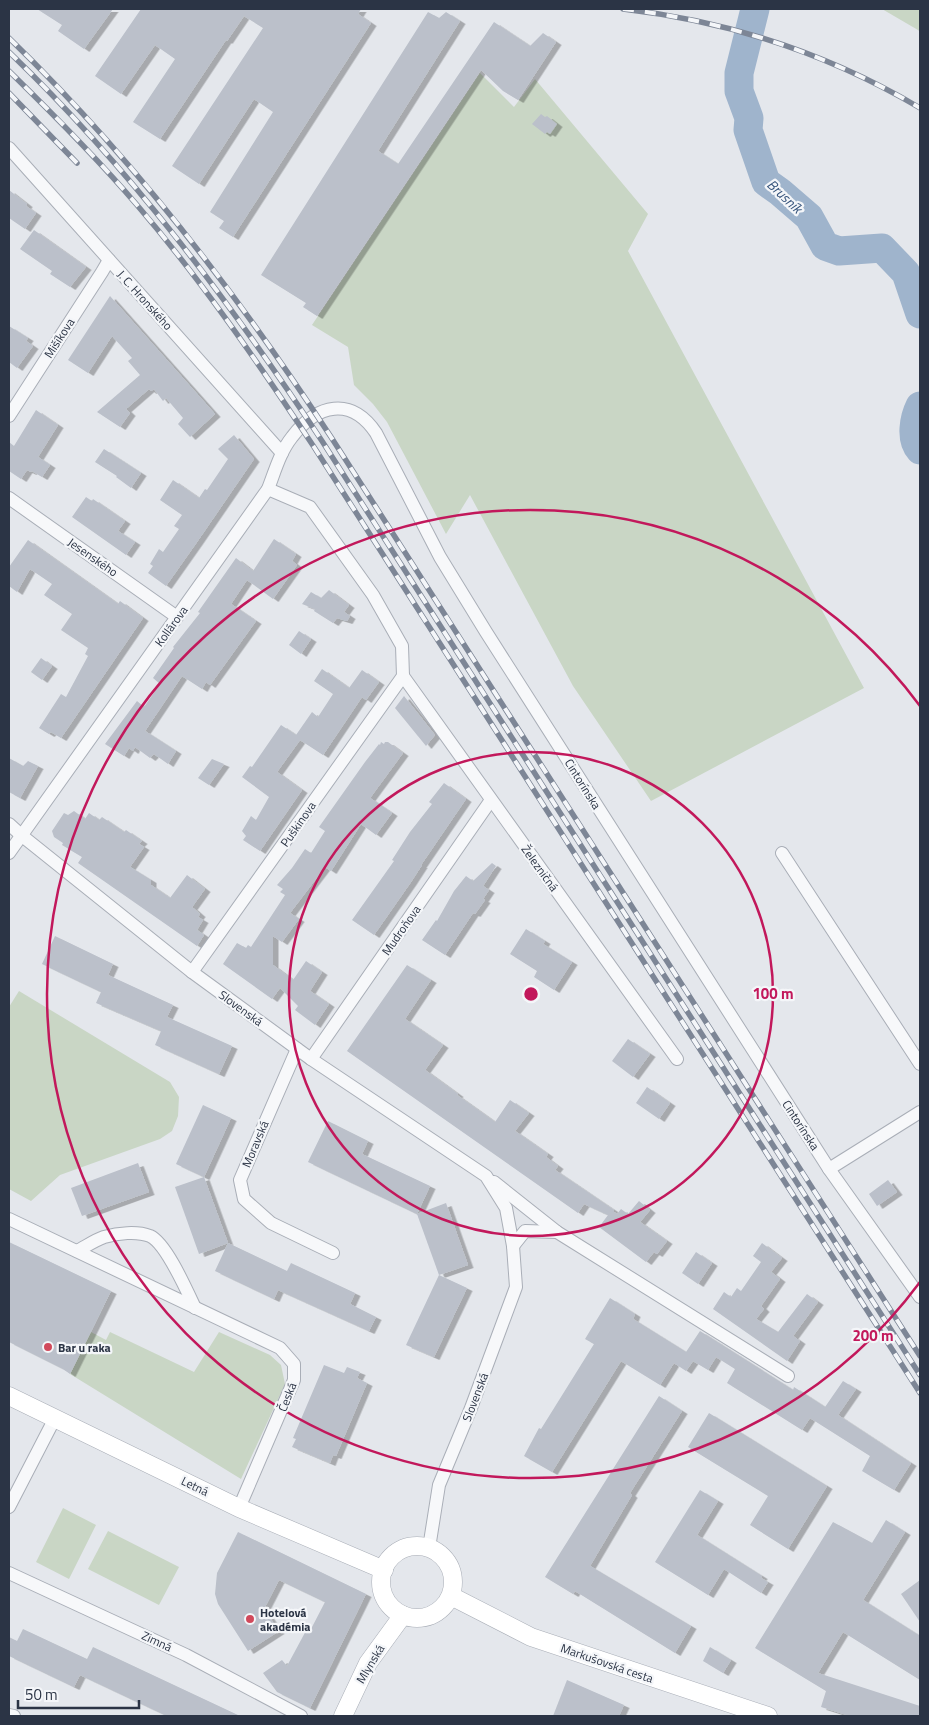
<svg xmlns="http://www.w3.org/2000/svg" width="929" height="1725" viewBox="0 0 929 1725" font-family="'Titillium Web',sans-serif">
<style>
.green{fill:#c9d6c5}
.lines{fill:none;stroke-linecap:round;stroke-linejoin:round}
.river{stroke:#9fb4cc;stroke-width:29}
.building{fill:#bbc0ca;filter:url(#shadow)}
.street-casing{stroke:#a9aeb7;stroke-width:14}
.secondary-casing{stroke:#a9aeb7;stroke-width:19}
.street{stroke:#f7f8fa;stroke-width:12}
.secondary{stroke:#fff;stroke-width:18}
.rail-casing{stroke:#7d8696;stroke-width:5.5}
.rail{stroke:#f4f6f9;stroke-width:4;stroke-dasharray:11;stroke-linecap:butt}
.ring{fill:none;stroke:#c2185b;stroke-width:2.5}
.poi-dot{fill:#d1495b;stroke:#f4f6f9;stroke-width:2}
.labels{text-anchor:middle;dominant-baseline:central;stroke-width:4.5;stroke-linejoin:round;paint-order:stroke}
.street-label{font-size:12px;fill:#2b3445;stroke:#f4f6f9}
.poi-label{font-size:12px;font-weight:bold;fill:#2b3445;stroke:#f4f6f9;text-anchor:start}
.water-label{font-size:14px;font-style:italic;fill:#34527a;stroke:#f4f6f9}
.centre{fill:#c2185b;stroke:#f4f6f9;stroke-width:2.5}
.ring-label{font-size:15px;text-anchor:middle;font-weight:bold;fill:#c2185b;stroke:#f4f6f9;stroke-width:4.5;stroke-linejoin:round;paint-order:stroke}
</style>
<defs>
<filter id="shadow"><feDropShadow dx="5.5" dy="3" stdDeviation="0" flood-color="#0004"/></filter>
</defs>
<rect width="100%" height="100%" fill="#e4e7ec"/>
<g class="green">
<polygon points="882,9 920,9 920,32 918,30"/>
<polygon points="480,73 514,107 535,79 648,214 628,251 864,688 651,801 573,686 470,495 446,534 387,422 373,404 354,385 348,347 312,325"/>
<polygon points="19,991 170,1082 179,1097 178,1116 172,1131 160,1139 60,1175 31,1201 9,1189 9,1007"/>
<polygon points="91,1332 106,1340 110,1332 194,1372 219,1332 270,1355 281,1365 285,1384 241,1479 70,1374"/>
<polygon points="63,1508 96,1525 69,1579 36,1562"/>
<polygon points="108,1531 179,1567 159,1605 88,1569"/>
</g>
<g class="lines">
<g class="river">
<polyline points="755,9 739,73 739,91 749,118 748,130 766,182 780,192 809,217 825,246 839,251 882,248 906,273 920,314"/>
<path d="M920,406c-6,12 -10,33 0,44"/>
</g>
</g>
<g class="building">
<polygon points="37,9 113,9 84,49 58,31 62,25"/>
<polygon points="141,9 361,9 358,14 371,23 233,237 219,228 224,221 210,212 273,112 254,99 199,184 172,166 263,28 244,16 227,41 226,40 160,139 133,122 175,59 155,45 121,94 95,76"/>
<polygon points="428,12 439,18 446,12 460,21 378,151 398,164 494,22 530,46 543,33 556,42 518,100 503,91 481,70 317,316 303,307 306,303 261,275"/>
<polygon points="541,114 545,117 547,116 557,124 550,134 547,132 545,134 532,124"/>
<polygon points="9,190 27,204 26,206 36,213 25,229 9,218"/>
<polygon points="34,230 86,267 70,287 50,274 52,271 20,249"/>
<polygon points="110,296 215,414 190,437 178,424 183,418 166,398 163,401 154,389 151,391 149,389 126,409 130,413 120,427 97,412 140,375 128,361 132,358 112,336 88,373 68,360"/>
<polygon points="9,326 28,338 26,341 33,346 17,368 9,362"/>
<polygon points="36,410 58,425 38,457 50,465 42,477 32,471 31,472 27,470 21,479 9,471 9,442 14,446"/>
<polygon points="234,435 254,459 197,542 166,586 148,573 153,566 150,564 159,549 163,552 179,529 174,526 182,515 160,500 173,480 199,498 205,489 207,490 228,459 218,449"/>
<polygon points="104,449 141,473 131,488 116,477 117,476 95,462"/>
<polygon points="86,497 92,501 93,499 125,521 118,531 135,542 126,555 72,517"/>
<polygon points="274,539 296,554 292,561 297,565 273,599 247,580 231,604 256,621 210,685 206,682 202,689 182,676 145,731 176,751 168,764 154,754 150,758 135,747 133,751 129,748 124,756 105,744 137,701 144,707 160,684 153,678 174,648 173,647 200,613 198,612 236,558 253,571"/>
<polygon points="28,540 118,604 120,601 143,618 61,738 51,732 49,734 39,728 61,694 66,697 88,656 85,654 88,648 61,630 72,614 44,595 52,584 30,569 17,592 9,586 9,567"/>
<polygon points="329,590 349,605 344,612 350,616 347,621 337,618 333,623 314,611 315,609 302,604 311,592 321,598"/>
<polygon points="299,631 311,639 301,654 289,645"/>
<polygon points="41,658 52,666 42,680 31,672"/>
<polygon points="322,669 349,688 362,670 379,682 366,700 362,697 323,755 300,740 277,772 302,790 260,851 243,840 246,836 242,831 251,816 256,820 269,797 242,777 250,766 252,767 281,725 296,735 312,712 318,717 333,694 314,681"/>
<polygon points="404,696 435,735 426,746 395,708"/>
<polygon points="381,742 384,744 385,742 388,742 403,753 370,798 392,813 376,835 361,824 331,871 325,867 290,913 299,919 282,942 273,936 273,965 293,980 306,961 322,972 310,991 329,1004 315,1025 295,1010 298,1006 280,988 272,999 223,964 237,943 246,948 248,945 251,947 285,895 280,892 283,889 277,885 292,868 305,849 311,853 325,831 319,827 365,762 379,744 380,745"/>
<polygon points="9,758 23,766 28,761 38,766 20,798 9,792"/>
<polygon points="212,759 224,764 209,785 198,778"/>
<polygon points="444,783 466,799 421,865 422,865 411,882 374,935 352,920 394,861 392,860 410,832 432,804 429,802"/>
<polygon points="74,811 85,819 89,813 99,820 102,817 124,832 126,830 142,841 139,844 144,847 130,867 151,880 151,885 170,898 187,875 205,889 192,907 200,914 198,917 203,920 197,930 204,935 197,946 78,863 82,857 62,845 63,843 54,837 52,831 64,813 68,815"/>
<polygon points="492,863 496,866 483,886 489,890 483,899 485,900 475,914 473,913 445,955 422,940 436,920 437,921 454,891 466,876 473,881"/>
<polygon points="526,929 545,941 543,944 572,962 554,990 534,977 537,971 510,954"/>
<polygon points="55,936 113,964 108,975 173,1005 167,1017 232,1046 219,1074 155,1045 161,1031 96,1003 101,992 42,964"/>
<polygon points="407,965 431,980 405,1019 443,1045 425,1070 458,1094 457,1095 495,1122 510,1100 529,1113 515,1131 548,1154 546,1157 558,1166 555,1170 614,1210 614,1212 617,1214 621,1209 628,1214 639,1201 650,1210 640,1222 667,1241 657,1254 654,1252 646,1262 599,1227 608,1215 584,1204 578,1213 347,1051"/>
<polygon points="628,1039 650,1054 633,1077 612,1061"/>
<polygon points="647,1087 670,1103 659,1119 636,1103"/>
<polygon points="203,1105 231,1118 204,1177 176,1164"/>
<polygon points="328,1121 368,1141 362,1154 430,1186 417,1214 308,1162"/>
<polygon points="138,1163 149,1192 82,1216 71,1188"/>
<polygon points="204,1177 228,1243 199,1254 175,1187"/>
<polygon points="888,1180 897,1192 877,1206 869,1194"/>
<polygon points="446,1203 468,1265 439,1275 417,1214"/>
<polygon points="9,1242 111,1291 70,1374 63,1369 9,1342"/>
<polygon points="228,1243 287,1271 291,1263 355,1293 350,1304 376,1317 369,1331 278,1290 274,1299 215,1271"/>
<polygon points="762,1243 782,1258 771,1272 780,1279 761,1306 764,1309 756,1319 778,1332 807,1294 818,1302 793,1336 800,1341 787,1361 713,1309 724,1292 731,1297 737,1288 741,1291 761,1262 753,1256"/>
<polygon points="696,1252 712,1263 698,1284 682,1273"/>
<polygon points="439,1275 467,1288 434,1357 406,1345"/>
<polygon points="610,1298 635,1314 633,1319 686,1352 700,1331 793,1390 794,1387 825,1407 843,1381 856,1389 838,1415 911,1463 894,1490 862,1471 870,1456 810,1418 802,1430 727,1383 735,1369 716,1357 708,1370 693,1361 686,1371 674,1363 660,1385 621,1361 552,1472 524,1456 539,1428 541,1429 594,1344 585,1339"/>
<polygon points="324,1365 344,1373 347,1367 360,1372 357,1378 367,1383 336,1456 333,1455 330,1463 292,1447 296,1439 293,1438"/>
<polygon points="659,1396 682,1411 630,1493 632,1495 590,1566 691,1626 675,1653 575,1591 573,1594 545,1577"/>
<polygon points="709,1413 827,1486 788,1549 750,1525 768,1496 688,1447"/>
<polygon points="700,1490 718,1501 697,1535 762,1576 761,1578 768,1582 761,1593 724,1569 708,1595 655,1562"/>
<polygon points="886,1520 905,1532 863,1600 920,1636 920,1680 843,1632 818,1673 920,1706 920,1716 850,1716 821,1707 826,1691 755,1648 833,1522 872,1543"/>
<polygon points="238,1532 366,1594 310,1708 277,1692 263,1673 282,1660 287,1666 308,1627 311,1629 325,1602 279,1580 264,1609 279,1631 248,1651 218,1604 215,1594 217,1573"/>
<polygon points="920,1580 920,1622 901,1594"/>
<polygon points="23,1629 87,1659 93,1647 240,1716 167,1716 80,1675 74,1687 9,1656 9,1637 17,1641"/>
<polygon points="710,1647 731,1660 723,1673 703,1661"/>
<polygon points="567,1680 624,1705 619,1716 553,1716"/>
</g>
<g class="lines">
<g class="street-casing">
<g id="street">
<polyline points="9,148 282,453"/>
<polyline points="9,416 102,272 109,260"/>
<polyline points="268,489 310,507 373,595 402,646 403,676"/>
<polyline points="9,498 177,617"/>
<polyline points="403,676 677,1059"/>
<polyline points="9,824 21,835 192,972 311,1059 486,1176 506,1208 513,1246 516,1287 471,1408 439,1485 429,1548"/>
<path d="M9,853l259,-364c7,-18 12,-37 24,-52 25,-33 59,-41 84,-4l64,124 46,75 343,537 91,128"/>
<polyline points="782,853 920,1064"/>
<polyline points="192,972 403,676"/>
<polyline points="297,1049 240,1180 244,1199 271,1223 333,1253"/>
<polyline points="311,1059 491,800"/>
<polyline points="829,1169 920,1112"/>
<polyline points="494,1182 557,1232 788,1376"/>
<polyline points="9,1219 280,1348 294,1364 294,1380 239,1508"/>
<polyline points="513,1246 525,1231 557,1232"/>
<path d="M77,1251c8,-4 18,-11 27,-14 14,-4 33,-6 46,-1 16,7 37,55 45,72"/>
<polyline points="9,1507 55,1418"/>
<polyline points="9,1573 186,1655 301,1716"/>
<polyline points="9,1715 14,1716"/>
</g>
</g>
<g class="secondary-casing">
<g id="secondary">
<polyline points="9,1396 239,1508 384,1570"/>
<circle cx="417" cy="1582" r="36"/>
<polyline points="451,1596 531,1637 768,1716"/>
<polyline points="343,1716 368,1663 403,1615"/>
</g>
</g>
<use href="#street" class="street"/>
<use href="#secondary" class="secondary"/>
<g class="rail-casing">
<g id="rail">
<path d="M623,9c105,12 206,45 297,99"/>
<path d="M9,38c124,120 228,255 322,399l589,919"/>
<path d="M9,52c121,116 221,250 313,389l598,934"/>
<path d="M9,71c44,43 88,87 128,134 65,76 122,159 177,242l606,946"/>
<polyline points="9,93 77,163"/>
</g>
</g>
<use href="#rail" class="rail"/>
</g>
<g class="ring">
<circle cx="531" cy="994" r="242"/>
<path d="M920 1282A484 484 0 1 1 920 706"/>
</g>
<g class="poi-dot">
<circle cx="48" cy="1347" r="5"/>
<circle cx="250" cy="1619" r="5"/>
</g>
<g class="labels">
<g class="street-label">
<text transform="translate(145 300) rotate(48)">J. C. Hronského</text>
<text transform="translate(59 338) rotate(-57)">Mišíkova</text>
<text transform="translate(93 557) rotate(35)">Jesenského</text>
<text transform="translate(171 626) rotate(-54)">Kollárova</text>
<text transform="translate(583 784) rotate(58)">Cintorínska</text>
<text transform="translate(298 824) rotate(-55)">Puškinova</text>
<text transform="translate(540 868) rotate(54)">Železničná</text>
<text transform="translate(401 930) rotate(-55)">Mudroňova</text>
<text transform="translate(241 1008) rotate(36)">Slovenská</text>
<text transform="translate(801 1125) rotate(57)">Cintorínska</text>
<text transform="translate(255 1144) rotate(-67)">Moravská</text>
<text transform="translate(287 1397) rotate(-69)">Česká</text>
<text transform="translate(475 1397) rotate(-69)">Slovenská</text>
<text transform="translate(195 1486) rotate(26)">Letná</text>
<text transform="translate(157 1641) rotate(25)">Zimná</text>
<text transform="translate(607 1663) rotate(19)">Markušovská cesta</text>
<text transform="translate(370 1664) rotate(-59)">Mlynská</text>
</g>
<g class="poi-label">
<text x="58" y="1347">Bar u raka</text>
<text x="260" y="1612">Hotelová<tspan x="260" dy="14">akadémia</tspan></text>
</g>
<g class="water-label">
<text transform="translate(785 196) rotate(43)">Brusník</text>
</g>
</g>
<circle cx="531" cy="994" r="8" class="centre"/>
<g class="ring-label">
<text x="773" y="999">100 m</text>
<text x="873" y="1341">200 m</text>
</g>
<rect width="929" height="1725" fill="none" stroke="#2b3445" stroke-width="20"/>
<path d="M18 1700v8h121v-8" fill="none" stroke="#2b3445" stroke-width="2.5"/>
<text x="25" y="1700" font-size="15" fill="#2b3445" stroke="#f4f6f9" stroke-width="4" paint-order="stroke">50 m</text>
</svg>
